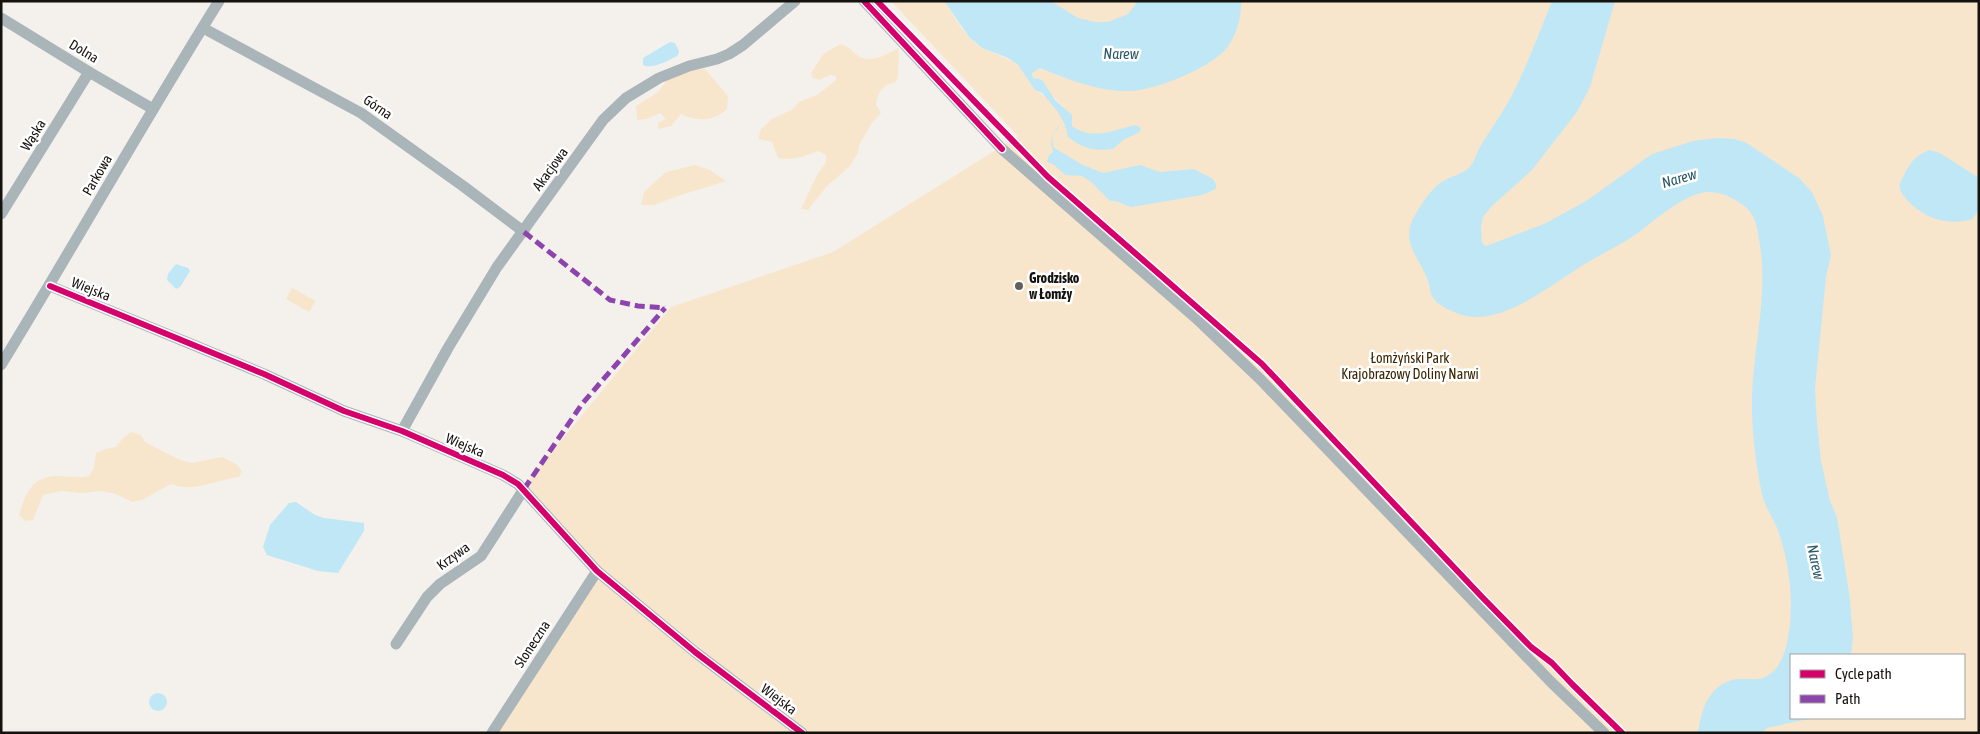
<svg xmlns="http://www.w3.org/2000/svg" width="1980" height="734" viewBox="0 0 1980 734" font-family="'Asap Condensed',sans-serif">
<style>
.green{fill:#f8e6cc;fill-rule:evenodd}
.water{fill:#c0e7f6}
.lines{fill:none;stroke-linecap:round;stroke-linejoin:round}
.minor{stroke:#a9b5b9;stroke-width:11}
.quiet{stroke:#8e44ad;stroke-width:5;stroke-dasharray:10 5;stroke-linecap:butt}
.cycleway-casing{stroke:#fff;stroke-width:9}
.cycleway{stroke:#d6006c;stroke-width:6}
.poi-dot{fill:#62605c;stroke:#fff;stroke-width:2}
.labels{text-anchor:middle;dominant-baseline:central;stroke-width:5;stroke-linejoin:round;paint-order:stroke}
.street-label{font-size:14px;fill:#14120f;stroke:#fff}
.poi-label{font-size:14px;font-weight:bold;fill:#14120f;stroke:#fff;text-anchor:start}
.park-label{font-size:14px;fill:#392502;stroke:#fff}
.water-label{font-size:15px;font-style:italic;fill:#2c596a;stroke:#fff}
</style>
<rect width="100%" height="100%" fill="#f4f1ec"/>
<g class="green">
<path d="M891,1h53c11,17 22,38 40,48 11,5 22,8 32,15 6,5 9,12 14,19 8,11 21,18 34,24l-14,-13 -7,-13 -3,-2 -7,-1 -1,-7 8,-3 23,9 24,7 -109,-83h1001v732h-1493l111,-168 -74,-78 148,-180 162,-55 185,-116zM1791,655h173v63h-173z"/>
<path d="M841,44c9,3 10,6 16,11 13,10 30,-1 42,-7l-1,28 -2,6c-13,3 -17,8 -20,22l5,9 -9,10 -13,22 -1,8 -9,14 -22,19 -19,24 -7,-1 16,-34 9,-13v-7l-8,-4c-13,5 -26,10 -40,7l-6,-16 -14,-3 3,-10 11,-10 21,-10 6,-7 18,-7 19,-15v-4l-6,-1 -10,5 -7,-2 -2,-5 13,-20z"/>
<path d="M705,69l23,27 -1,13c-14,13 -29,13 -46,5l-10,12 -13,3v-6l8,-4 -6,-6 -13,6 -10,1 -1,-14 22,-14 10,-13 21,-9z"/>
<polygon points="695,165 710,170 726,181 678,196 654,205 641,205 644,192 666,172"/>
<polygon points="292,288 316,301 309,312 286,299"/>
<path d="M131,432l10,3 4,7 33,17 14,4 30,-6 14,7 6,7 -3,6c-23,3 -45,16 -68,7l-29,16 -10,2 -16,-8 -15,-3 -19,2 -20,-2 -19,4 -10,25 -8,1 -6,-6c7,-24 14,-40 42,-39 10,1 18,2 28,0l5,-8 2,-15 9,-4 11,-2 7,-9z"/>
</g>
<g class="water">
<path d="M944,1h107l27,17 17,4h13l20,-8 10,-13h103c1,14 -4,32 -12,44 -14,22 -75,46 -100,46 -30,1 -62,-12 -89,-23l-8,5 1,5 7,1 3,2 12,19 17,15v11c20,15 42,4 63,-1l6,3 -1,4 -17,8 -10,9c-20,2 -29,0 -45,-12l-2,-9 -6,-2 -8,8 1,13 28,17 22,9 37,-8 20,7 34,-3 19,10 3,5v5l-14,6 -70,12c-8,-1 -15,-8 -22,-6l-19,-19 -9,-6 -17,-1 -12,-11 -6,-2 2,-7 4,-3c-3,-11 -3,-18 6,-26 2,0 4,1 6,1h1l-8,-15 -16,-19 -7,-3 -17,-25 -10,-7 -26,-10 -13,-11z"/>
<path d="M1552,1h63l-25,86 -13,25 -45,58 -40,36 -9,11 -2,10 1,16 4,3 58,-22 42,-23 66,-47 41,-13 24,-3 17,1 11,3 54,36 13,14 11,24 8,39 -5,22 -11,112 2,33 4,39 9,40 7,16 13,82 3,40 -2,16h-60v63h22l-46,10 -6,5h-63c4,-25 10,-48 38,-54 9,-1 18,2 26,-1 21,-6 26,-35 28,-54 3,-32 -2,-67 -13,-96 -4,-10 -11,-20 -14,-30 -7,-29 -12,-73 -11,-103 2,-52 17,-104 7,-155 -1,-8 -3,-19 -7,-25 -2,-5 -9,-10 -14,-13 -10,-7 -25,-12 -37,-9 -25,7 -45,27 -66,42 -16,11 -34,19 -50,29 -34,20 -87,67 -129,49 -8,-4 -17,-7 -22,-14 -4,-5 -4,-12 -6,-18 -6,-19 -23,-33 -18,-54 3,-12 20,-37 29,-43 9,-8 26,-9 33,-20 3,-5 5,-12 8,-17 10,-17 22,-33 31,-50 16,-31 28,-64 41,-96z"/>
<path d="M670,42l5,1 4,8 -1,4c-7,5 -28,15 -35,10v-7z"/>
<path d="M1929,150l11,3 39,25v31l-6,10c-26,7 -48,0 -66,-19 -4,-5 -9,-11 -7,-17 1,-3 4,-7 5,-10 7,-13 11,-17 24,-23z"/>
<polygon points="176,264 188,268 190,271 180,287 176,289 167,280 168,274"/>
<polygon points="296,502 315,515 324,518 364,523 364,531 338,573 318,571 267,555 263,547 270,525 289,503"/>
<circle cx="158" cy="702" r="9"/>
</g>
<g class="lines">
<g class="minor">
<polyline points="864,1 1002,149 1196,318 1260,379 1551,682 1604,733"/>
<polyline points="1,18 89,72 153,109"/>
<polyline points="203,28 361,113 463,186 524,232"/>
<polyline points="1,214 89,72"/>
<polyline points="50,286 264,374 344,411 402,431 503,475 518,484 597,571 695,652 802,733"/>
<path d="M1,365c74,-121 143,-244 218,-364"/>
<polyline points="402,431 448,348 497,267 603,120 626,98 659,78 689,66 717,59 729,54 743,45 795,1"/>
<polyline points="396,644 427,597 440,584 481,556 524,489"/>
<polyline points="492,733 597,571"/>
</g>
<g class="quiet">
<polyline points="524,232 610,300 638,306 665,308"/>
<polyline points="524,489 582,404 665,308"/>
</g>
<g class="cycleway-casing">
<g id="cycleway">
<polyline points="864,1 1002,149"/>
<polyline points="877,1 1048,177 1262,364 1482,597 1531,647 1552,663 1572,684 1622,733"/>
<polyline points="50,286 264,374 344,411 402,431 503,475 518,484 597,571 695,652 802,733"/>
</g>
</g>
<use href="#cycleway" class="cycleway"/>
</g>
<circle class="poi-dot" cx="1019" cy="286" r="5"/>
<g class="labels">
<g class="street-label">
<text transform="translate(84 51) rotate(31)">Dolna</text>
<text transform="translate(378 107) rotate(34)">Górna</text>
<text transform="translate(33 135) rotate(-58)">Wąska</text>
<text transform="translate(550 169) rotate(-54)">Akacjowa</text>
<text transform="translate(97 175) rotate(-60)">Parkowa</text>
<text transform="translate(91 289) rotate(22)">Wiejska</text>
<text transform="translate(465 445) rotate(23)">Wiejska</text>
<text transform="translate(453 556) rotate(-36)">Krzywa</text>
<text transform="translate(532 644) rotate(-57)">Słoneczna</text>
<text transform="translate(779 699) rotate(37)">Wiejska</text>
</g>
<g class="poi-label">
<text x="1029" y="278">Grodzisko<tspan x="1029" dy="16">w Łomży</tspan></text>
</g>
<g class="park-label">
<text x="1410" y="358">Łomżyński Park<tspan x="1410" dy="16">Krajobrazowy Doliny Narwi</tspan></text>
</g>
<g class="water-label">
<text x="1121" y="53">Narew</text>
<text transform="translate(1679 178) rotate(-16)">Narew</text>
<text transform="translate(1816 562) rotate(78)">Narew</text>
</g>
</g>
<rect width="1980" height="734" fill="none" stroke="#14120f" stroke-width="5"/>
<rect x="1790" y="654" width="175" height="65" fill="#ffffff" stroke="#a1a09f"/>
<rect x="1800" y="670" width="25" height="8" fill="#d6006c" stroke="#a1a09f"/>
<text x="1835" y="679" font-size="15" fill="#14120f">Cycle path</text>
<rect x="1800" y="695" width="25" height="8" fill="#8e44ad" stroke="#a1a09f"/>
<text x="1835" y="704" font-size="15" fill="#14120f">Path</text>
</svg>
